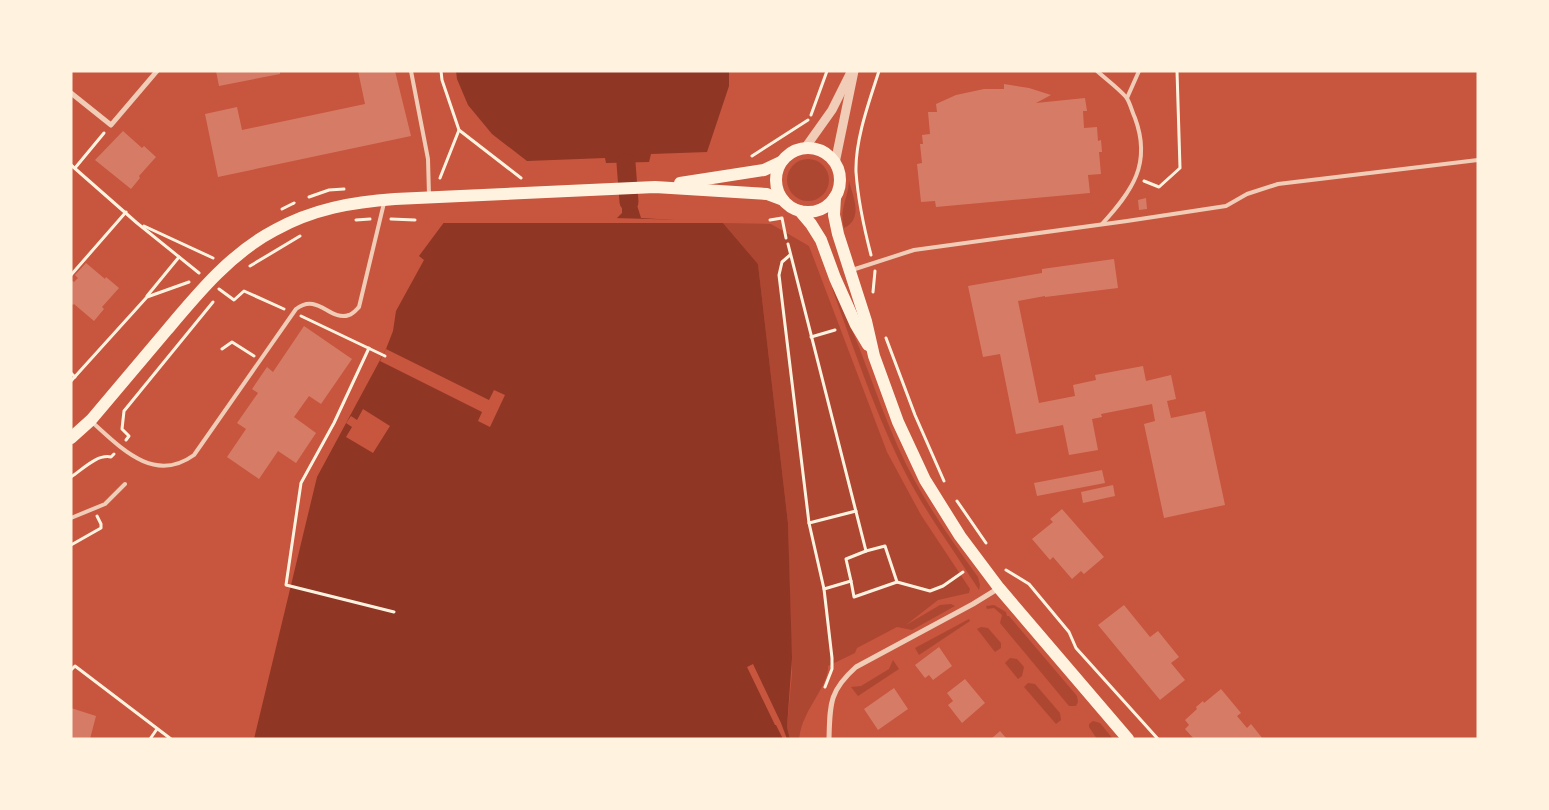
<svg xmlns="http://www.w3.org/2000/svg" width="1549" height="810" viewBox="0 0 1549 810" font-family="Montserrat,sans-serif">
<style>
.green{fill:#ae4732}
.water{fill:#8f3625}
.pier{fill:#c8553d}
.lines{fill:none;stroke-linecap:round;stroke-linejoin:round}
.canal{stroke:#8f3625;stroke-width:19}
.building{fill:#d67c66}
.path{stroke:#fff3e0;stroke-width:3}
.service{stroke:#f1ccb7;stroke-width:4}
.minor{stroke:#f1ccb7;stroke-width:5}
.tertiary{stroke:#f1ccb7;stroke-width:9}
.primary{stroke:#fff3e0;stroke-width:12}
</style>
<rect width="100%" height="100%" fill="#c8553d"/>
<g class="green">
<circle cx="808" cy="180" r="21"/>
<path d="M849,181c4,16 15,38 -5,47 -5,-19 4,-29 5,-47z"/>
<path d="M723,223l48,1 38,22 78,206 34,63 49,74 -1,4 -31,7 -32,25 34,-20 11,-1 4,2 -43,24 -15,-3 -40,21 -2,5 -27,13c1,15 -16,36 -22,50 -4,7 -6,15 -7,23h-9l-3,-12 5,-54 -4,-150 -30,-259z"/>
<path d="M832,288h1c26,51 42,107 65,159 21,47 50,89 80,130l2,8 -1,5c-24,-38 -51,-74 -72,-114 -30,-58 -53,-127 -75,-188z"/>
<polygon points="994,605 1006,612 1007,616 1009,616 1077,696 1078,702 1076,706 1069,706 1000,623 1002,615 994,608 987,609 986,606"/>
<polygon points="969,619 970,621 919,655 915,648"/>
<polygon points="981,627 988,628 1001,643 1001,648 995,652 977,629"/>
<polygon points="1010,658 1017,659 1024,667 1022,676 1018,679 1005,663"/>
<polygon points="893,660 899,669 858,696 851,687 861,686 889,669"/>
<polygon points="1028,683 1035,684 1060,713 1061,720 1056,724 1024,687"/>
<polygon points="1093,721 1100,723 1113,739 1097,739 1089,727 1089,724"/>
</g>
<g class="water">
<polygon points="456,71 729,71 729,86 707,152 651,154 649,162 606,163 605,158 527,161 492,134 468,105 457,79"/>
<polygon points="636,202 641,218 723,223 758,264 788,523 792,658 787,727 790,739 254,739 317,477 386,349 393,331 396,311 424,260 419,256 445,221 614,221 622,213 622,203"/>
</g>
<g class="pier">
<polygon points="614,218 723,221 726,223 441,223 445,219"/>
<polygon points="386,349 489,400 494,390 505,395 490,427 478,421 482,412 380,361"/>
<polygon points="363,409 390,426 373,453 346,437 352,427 346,423 351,416 357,420"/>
<polygon points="753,664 781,723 787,739 783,739 776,725 775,725 747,667"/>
</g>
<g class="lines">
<polyline class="canal" points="626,163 629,202"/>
</g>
<g class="building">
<polygon points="216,71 280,71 280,74 219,86"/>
<polygon points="358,71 395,71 411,136 218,177 205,114 237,107 242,130 365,104"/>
<polygon points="1004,84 1029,88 1051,95 1036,103 1085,98 1087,111 1083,111 1084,128 1097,127 1098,141 1101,140 1102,152 1099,152 1101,174 1088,175 1090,193 936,207 935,201 921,202 917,164 922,163 920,144 923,144 922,135 930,134 928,112 937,112 936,104 956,95 984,89 1004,89"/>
<polygon points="123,131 142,148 144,146 156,157 139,176 140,178 131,189 95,160"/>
<polygon points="1146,198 1147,209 1139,210 1138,200"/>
<polygon points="1114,259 1118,288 1045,297 1045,296 1018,301 1039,403 1075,396 1073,385 1096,380 1095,375 1143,366 1146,381 1171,375 1176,399 1167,401 1171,418 1205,411 1225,505 1164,518 1144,424 1155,421 1152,404 1101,414 1102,417 1092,419 1098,450 1069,455 1063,425 1016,434 1000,354 983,357 968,286 1042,273 1042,269"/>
<polygon points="86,263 105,279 106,277 119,288 102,307 104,309 94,321 74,304 73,305 71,303 71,280 74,282 78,278 75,275"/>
<polygon points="304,326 352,359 321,404 309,396 294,417 316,433 296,463 278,451 259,479 227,457 246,429 237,423 258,393 252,389 267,367 273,372"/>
<polygon points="1102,470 1105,483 1037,496 1034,483"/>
<polygon points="1113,485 1115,496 1083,503 1081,492"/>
<polygon points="1062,509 1104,557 1084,574 1081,571 1072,579 1053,557 1050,560 1032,539 1053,522 1050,519"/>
<polygon points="1124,605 1150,637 1158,631 1179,657 1171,663 1185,680 1160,700 1098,625"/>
<polygon points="939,647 952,666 933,680 929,675 925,678 915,665"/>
<polygon points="965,679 985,703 962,723 948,705 953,701 947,693"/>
<polygon points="894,688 908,709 878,730 864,709"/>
<polygon points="1221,689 1241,713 1237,716 1247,728 1251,724 1263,739 1194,739 1185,729 1189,725 1185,720 1197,709 1196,707 1203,701 1204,703"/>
<polygon points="71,708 96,716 90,739 71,739"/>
<polygon points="1000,731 1007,739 991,739"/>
</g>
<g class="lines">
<g class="path">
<polyline points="441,71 442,80 459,130 521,178"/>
<polyline points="811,115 827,71"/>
<polyline points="752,156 808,120"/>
<polyline points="71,165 137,223 199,273"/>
<polyline points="75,168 104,133"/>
<polyline points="440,178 459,130"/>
<polyline points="1144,181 1159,187 1180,168 1177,71"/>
<polyline points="309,197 329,190 344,189"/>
<polyline points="282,209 294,203"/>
<polyline points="391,219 415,220"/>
<polyline points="356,220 370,219"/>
<polyline points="770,220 782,218 786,238"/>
<polyline points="144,226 213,258"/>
<polyline points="788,244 866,551 846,559 851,581 824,589 832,658 832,669 825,687"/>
<polyline points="790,255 782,262 779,275 809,523 856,511"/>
<path d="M871,255c-7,-27 -13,-55 -15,-83 -1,-32 13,-70 23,-101"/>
<polyline points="250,266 300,236"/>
<polyline points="71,275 126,212"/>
<polyline points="219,289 234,300 244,291 284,309"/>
<polyline points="873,292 875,271"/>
<polyline points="147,296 179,257"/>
<polyline points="301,316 385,356"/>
<polyline points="811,337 835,330"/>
<polyline points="886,338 915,415 944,481"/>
<polyline points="369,348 334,423 301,483 286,585 394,612"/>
<polyline points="222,349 232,342 254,356"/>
<polyline points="71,373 75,377"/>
<polyline points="71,381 147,297 189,282"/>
<polyline points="126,440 129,436 122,429 124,411 213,302"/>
<path d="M71,477c12,-8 26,-23 40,-20l3,-3"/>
<polyline points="957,501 986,543"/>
<polyline points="809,523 824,589"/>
<polyline points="71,545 101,528 101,524 97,516"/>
<polyline points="866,551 885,546 897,582 930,591 943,586 963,572"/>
<polyline points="1006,570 1029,584 1069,632 1076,648 1158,739"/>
<polyline points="851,581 854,597 897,582"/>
<polyline points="71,670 75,666 171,739"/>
<polyline points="150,739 157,729"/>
</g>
<g class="service">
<polyline points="411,71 428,159 429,195"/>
<path d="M1097,71c10,9 21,17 29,26 4,5 6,15 9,21 17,46 -3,73 -33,106"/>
<polyline points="1127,98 1139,71"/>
<polyline points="852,270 914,250 1127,221 1226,206 1247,194 1278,184 1478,160"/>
<path d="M92,422c29,26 62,62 102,33l102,-146c22,-17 34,13 53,6 4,-1 7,-5 10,-8l25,-104"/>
<polyline points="71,518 105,504 125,484"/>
</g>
<g class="minor">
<polyline points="71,93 111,125 157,71"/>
<path d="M829,739c1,-35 0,-48 27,-72l117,-63 26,-16"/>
</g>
<g class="tertiary">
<polyline points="805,148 832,110 850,74"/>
<polyline points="835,163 854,71"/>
</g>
<g class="primary">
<circle cx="808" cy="180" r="32"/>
<polyline points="680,183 764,170 781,162"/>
<polyline points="835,197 834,215 838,234 866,321 874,356 898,422 925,480 960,536 999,588 1128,739"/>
<polyline points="800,211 811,224 821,240 835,278 856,325 868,345"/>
<path d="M71,438l20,-18c25,-30 51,-60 76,-90 31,-37 64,-77 108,-100 38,-21 77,-28 120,-31l260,-12 112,7 16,6"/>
</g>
</g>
<rect width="1549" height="810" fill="none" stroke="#fff3e0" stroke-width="145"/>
</svg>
